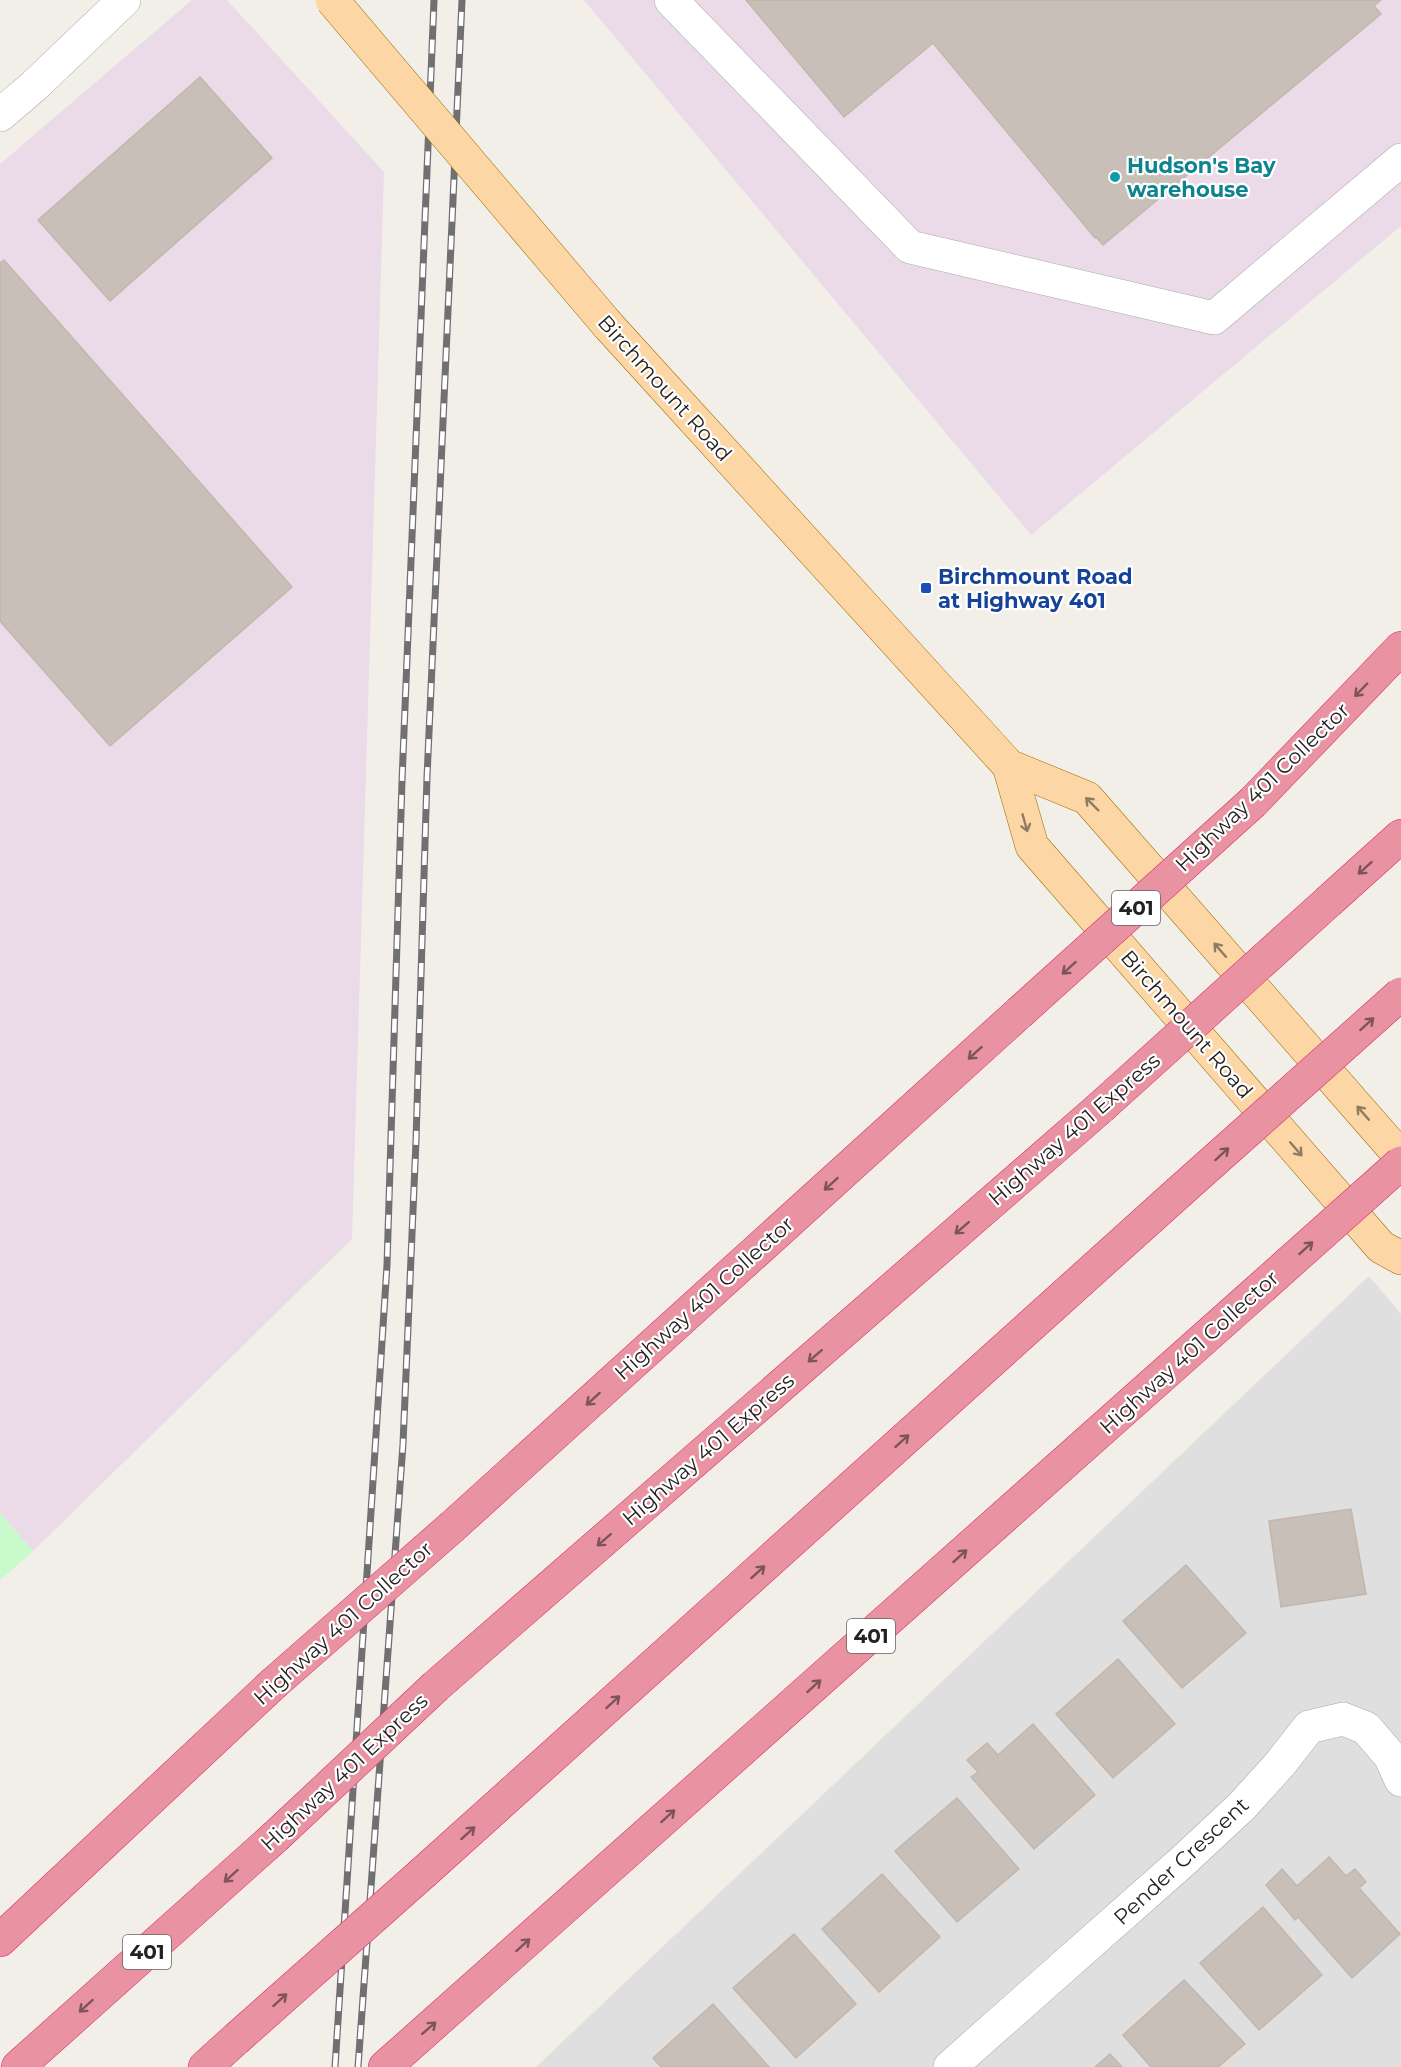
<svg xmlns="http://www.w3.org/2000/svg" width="1401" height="2067" viewBox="0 0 1401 2067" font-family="Montserrat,sans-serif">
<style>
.residential{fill:#e0dfdf}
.industrial{fill:#ebdbe8}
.park{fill:#c8facc}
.building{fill:#c7bfb8;stroke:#c4b6ab;stroke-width:1.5}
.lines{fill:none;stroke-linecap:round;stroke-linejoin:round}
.minor-casing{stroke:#a9a9a9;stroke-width:34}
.major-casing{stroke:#a06b00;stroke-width:34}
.highway-casing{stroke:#dc2a67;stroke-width:34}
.minor{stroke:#fff;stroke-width:33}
.major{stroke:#fcd6a4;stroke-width:33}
.highway{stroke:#e892a2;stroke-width:33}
.rail-casing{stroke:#707070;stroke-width:7}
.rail{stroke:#fff;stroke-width:4.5;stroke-dasharray:14;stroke-linecap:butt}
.major-bridge-casing{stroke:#a06b00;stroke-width:34;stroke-linecap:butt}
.highway-bridge-casing{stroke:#dc2a67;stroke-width:34;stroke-linecap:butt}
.major-bridge{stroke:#fcd6a4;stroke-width:33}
.highway-bridge{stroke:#e892a2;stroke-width:33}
.oneway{stroke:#7b545c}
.oneway2{stroke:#8f7c63}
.culture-dot{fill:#0f9aa8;stroke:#fff;stroke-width:2}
.transit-dot{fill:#1a4fb4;stroke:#fff;stroke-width:2}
.labels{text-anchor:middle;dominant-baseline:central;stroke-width:4.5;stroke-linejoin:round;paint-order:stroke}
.shield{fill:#fff;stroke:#646464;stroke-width:1.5}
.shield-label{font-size:20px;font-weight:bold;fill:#222}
.culture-label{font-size:21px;font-weight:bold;fill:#0d838f;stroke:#fff;text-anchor:start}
.street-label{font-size:21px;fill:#222;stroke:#fff}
.transit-label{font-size:21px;font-weight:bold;fill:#164399;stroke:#fff;text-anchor:start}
</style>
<rect width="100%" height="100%" fill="#f2efe9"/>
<polygon class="residential" points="1369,1276 1401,1314 1401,2067 536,2067"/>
<g class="industrial">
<polygon points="192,0 227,0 384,172 352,1239 33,1551 0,1513 0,164"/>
<polygon points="584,0 1401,0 1401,226 1031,535"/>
</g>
<polygon class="park" points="0,1513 33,1551 0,1580"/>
<g class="building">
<polygon points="746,0 1381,0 1374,6 1381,14 1103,245 1096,237 1095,238 933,43 844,117"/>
<polygon points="200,77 272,158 110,301 38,220"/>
<polygon points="4,260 292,587 110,746 0,621 0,263"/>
<polygon points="1351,1509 1366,1594 1281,1607 1269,1521"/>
<polygon points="1186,1565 1246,1633 1182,1688 1123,1621"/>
<polygon points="1118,1659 1175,1724 1113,1778 1056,1714"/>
<polygon points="1033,1724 1095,1795 1034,1849 971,1777 978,1772 967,1760 987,1743 998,1755"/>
<polygon points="957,1798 1019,1869 957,1922 895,1851"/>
<polygon points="1329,1857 1346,1876 1355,1869 1366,1882 1359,1888 1400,1934 1352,1978 1298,1917 1295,1920 1266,1885 1282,1869 1297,1886"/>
<polygon points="882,1874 940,1937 879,1992 822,1929"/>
<polygon points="1263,1907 1322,1975 1259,2030 1200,1963"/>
<polygon points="794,1934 856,2004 796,2058 733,1988"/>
<polygon points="1184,1980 1245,2044 1218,2067 1151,2067 1123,2035"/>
<polygon points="713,2004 769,2067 661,2067 653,2058"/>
<polygon points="1110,2054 1122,2067 1095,2067"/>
</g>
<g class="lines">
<g class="minor-casing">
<g id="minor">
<polyline points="671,0 910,247 1214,318 1401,160"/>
<polyline points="0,115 34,86 124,0"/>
<polyline points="950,2067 1183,1861 1242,1806 1280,1764 1309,1727 1343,1719 1366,1728 1390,1756 1401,1780"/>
</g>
</g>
<g class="major-casing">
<g id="major">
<polyline points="607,324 1009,766 1087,798 1401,1157"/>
<polyline points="1009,766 1032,846 1381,1247 1401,1258"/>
</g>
</g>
<g class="highway-casing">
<g id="highway">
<polyline points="1253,802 1401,648"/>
<polyline points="1330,900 1401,836"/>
<polyline points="453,1526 1019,1013"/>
<polyline points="436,1686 1101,1107"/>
<polyline points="424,1872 1178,1193"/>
<polyline points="0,1940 273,1684"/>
<polyline points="18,2067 275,1837"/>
<polyline points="205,2067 236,2039"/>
<polyline points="385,2067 1262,1287"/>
</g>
</g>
<use href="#minor" class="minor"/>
<use href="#major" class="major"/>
<use href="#highway" class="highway"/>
<g class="rail-casing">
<g id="rail">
<polyline points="335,2067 387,1265 402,781 434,0"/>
<polyline points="358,2067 403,1444 416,1141 427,777 462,0"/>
</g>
</g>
<use href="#rail" class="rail"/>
<g class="major-bridge-casing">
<polyline id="major-bridge" points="332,0 607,324"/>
</g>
<g class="highway-bridge-casing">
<g id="highway-bridge">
<polyline points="1019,1013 1253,802"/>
<polyline points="1101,1107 1330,900"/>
<polyline points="1178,1193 1401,994"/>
<polyline points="1262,1287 1401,1163"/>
<polyline points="273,1684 453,1526"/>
<polyline points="275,1837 436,1686"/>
<polyline points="236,2039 424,1872"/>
</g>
</g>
<use href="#major-bridge" class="major-bridge"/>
<use href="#highway-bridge" class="highway-bridge"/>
</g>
<defs><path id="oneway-shaft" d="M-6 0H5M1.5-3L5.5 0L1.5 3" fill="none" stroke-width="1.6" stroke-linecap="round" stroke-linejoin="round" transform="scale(1.5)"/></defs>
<g class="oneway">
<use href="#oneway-shaft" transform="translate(1361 690) rotate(134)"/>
<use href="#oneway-shaft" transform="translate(1365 868) rotate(138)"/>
<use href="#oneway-shaft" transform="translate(1069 968) rotate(138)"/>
<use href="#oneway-shaft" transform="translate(1367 1024) rotate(-42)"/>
<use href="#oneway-shaft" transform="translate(975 1053) rotate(138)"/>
<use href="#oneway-shaft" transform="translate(1222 1154) rotate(-42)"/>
<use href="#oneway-shaft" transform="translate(831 1184) rotate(138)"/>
<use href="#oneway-shaft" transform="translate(962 1228) rotate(139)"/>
<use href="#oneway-shaft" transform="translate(1306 1248) rotate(-42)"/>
<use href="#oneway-shaft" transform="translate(815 1356) rotate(139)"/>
<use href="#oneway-shaft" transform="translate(593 1399) rotate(138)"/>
<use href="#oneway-shaft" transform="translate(902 1441) rotate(-42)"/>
<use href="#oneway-shaft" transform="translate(604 1540) rotate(139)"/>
<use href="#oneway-shaft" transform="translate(960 1556) rotate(-42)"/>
<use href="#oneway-shaft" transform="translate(758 1572) rotate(-42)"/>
<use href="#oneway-shaft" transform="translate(814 1686) rotate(-42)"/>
<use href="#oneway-shaft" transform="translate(613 1702) rotate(-42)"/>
<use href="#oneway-shaft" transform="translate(668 1816) rotate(-42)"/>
<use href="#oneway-shaft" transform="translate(468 1833) rotate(-42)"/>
<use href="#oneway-shaft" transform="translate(231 1876) rotate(138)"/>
<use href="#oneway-shaft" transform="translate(523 1945) rotate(-42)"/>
<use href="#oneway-shaft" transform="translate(280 2000) rotate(-42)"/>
<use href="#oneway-shaft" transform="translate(86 2006) rotate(138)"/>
<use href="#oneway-shaft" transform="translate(429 2028) rotate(-41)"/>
</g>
<g class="oneway2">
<use href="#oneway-shaft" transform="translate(1092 804) rotate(-135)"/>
<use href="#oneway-shaft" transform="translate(1025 823) rotate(74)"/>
<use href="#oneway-shaft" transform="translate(1220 950) rotate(-131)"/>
<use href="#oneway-shaft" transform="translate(1363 1113) rotate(-131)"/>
<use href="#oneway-shaft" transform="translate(1296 1149) rotate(49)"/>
</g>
<circle class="culture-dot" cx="1115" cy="177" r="6"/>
<rect class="transit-dot" x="920" y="582" width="12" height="12" rx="3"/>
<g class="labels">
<g class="shield">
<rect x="1112" y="891" width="48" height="34" rx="4.5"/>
<rect x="847" y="1619" width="48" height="34" rx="4.5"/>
<rect x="123" y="1935" width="48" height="34" rx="4.5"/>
</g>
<g class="shield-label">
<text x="1136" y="908">401</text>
<text x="871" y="1636">401</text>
<text x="147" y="1952">401</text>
</g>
<g class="culture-label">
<text x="1127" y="165">Hudson's Bay<tspan x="1127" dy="24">warehouse</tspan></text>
</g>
<g class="street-label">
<text transform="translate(665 388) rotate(48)">Birchmount Road</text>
<text transform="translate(1262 787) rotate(-44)">Highway 401 Collector</text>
<text transform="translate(1187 1024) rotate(49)">Birchmount Road</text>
<text transform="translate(1074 1129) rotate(-41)">Highway 401 Express</text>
<text transform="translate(704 1298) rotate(-42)">Highway 401 Collector</text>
<text transform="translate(1189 1352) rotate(-42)">Highway 401 Collector</text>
<text transform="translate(708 1449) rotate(-41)">Highway 401 Express</text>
<text transform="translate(343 1623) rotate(-42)">Highway 401 Collector</text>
<text transform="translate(344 1772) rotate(-43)">Highway 401 Express</text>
<text transform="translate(1181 1861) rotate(-43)">Pender Crescent</text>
</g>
<g class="transit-label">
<text x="938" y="576">Birchmount Road<tspan x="938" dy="24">at Highway 401</tspan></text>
</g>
</g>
</svg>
